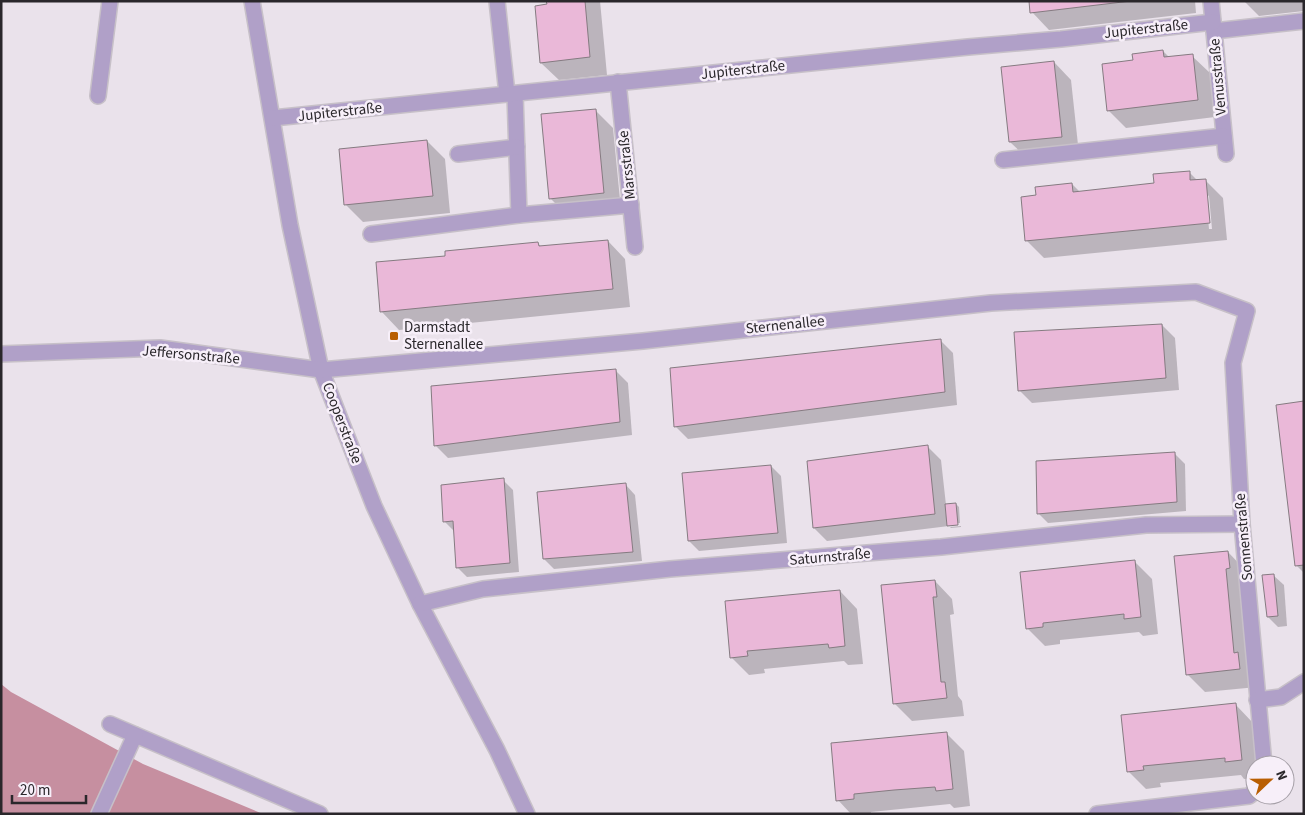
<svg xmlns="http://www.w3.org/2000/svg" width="1305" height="815" viewBox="0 0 1305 815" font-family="'Source Sans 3',sans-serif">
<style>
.forest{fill:#c68fa0}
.shadow{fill:#0003;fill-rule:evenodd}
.building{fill:#eab8d8;stroke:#857b81}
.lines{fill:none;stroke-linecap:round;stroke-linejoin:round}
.minor-casing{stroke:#c7c0c8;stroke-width:18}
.minor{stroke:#b0a0c8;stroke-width:15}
.poi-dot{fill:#b95e02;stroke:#f7eff9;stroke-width:2}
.labels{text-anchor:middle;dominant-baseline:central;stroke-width:5;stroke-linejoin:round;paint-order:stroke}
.street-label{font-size:15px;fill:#2a272b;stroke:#f7eff9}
.poi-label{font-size:15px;fill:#2a272b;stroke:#f7eff9;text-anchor:start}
</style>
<rect width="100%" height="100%" fill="#eae2eb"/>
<polygon class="forest" points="1,684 11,692 143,764 263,814 1,814"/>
<g class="shadow">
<polygon points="548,1 600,1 607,75 559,80 541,63"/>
<polygon points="1031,1 1195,1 1196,13 1049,30 1032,12"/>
<polygon points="1244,1 1304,1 1304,11 1259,16"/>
<polygon points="1163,51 1170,58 1192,56 1210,73 1215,117 1126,128 1108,110 1134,61"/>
<polygon points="1054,62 1071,80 1079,154 1028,159 1010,142"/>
<polygon points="595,110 613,128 621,210 568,216 550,198"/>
<polygon points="427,141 445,159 450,213 363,222 345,204"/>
<path d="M1189,172l9,9 7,-1 18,18 4,42 -183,18 -18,-18 11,-44 35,-12 8,8 75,-8zM1206,194l3,2 3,33h-3z"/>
<polygon points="608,241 625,259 630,307 399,330 382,312 377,264 446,257 538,244 542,247"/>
<polygon points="1162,325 1175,338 1179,390 1032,403 1019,390"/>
<polygon points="940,340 953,353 957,405 688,439 675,426"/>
<polygon points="615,370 628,383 632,435 448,458 435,445"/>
<polygon points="1304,403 1304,573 1296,565"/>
<polygon points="928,447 941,460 946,505 956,504 959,507 960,523 949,524 949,526 827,541 814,528"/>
<polygon points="1175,454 1185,464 1186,511 1048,523 1038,513"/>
<polygon points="771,466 781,476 787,543 699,551 689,541"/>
<polygon points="503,480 513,490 519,572 467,577 457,567 454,531 444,521"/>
<polygon points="625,484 635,495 642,561 554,569 544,559"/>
<polygon points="961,526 961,527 951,528 950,527"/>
<polygon points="1228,552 1245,570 1257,687 1205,692 1187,674"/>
<polygon points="1135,562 1152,579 1158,634 1143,636 1139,632 1060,640 1060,644 1045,646 1027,628"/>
<polygon points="1273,575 1284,585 1287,626 1278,627 1268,617"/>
<polygon points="935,581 952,599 954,614 950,615 958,696 962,701 964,716 912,721 894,703"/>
<polygon points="840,591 857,609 863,664 848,665 844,661 764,669 765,673 749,675 731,657"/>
<polygon points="1236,705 1253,723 1258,765 1255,765 1255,778 1244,779 1241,775 1160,783 1161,787 1146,789 1128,771"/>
<polygon points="946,733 964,751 970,806 954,808 950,804 871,812 871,814 851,814 838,800"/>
</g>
<g class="building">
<polygon points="546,1 585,1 590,57 540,63 535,6 547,4"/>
<polygon points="1029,1 1131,1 1030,13"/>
<polygon points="1163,50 1164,57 1193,54 1198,100 1107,111 1102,64 1133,60 1132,54"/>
<polygon points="1054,61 1062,137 1009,142 1001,67"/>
<polygon points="596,109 604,193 549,199 541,114"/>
<polygon points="427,140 433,196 344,205 339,149"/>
<polygon points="1190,171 1190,180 1206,179 1210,223 1025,241 1021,197 1036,195 1035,187 1072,183 1073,192 1154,183 1153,174"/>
<polygon points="608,240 613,289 380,312 376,262 445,256 445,251 538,242 539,246"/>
<polygon points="1162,324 1166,378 1018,391 1014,332"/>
<polygon points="941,339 945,392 674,427 670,368"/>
<polygon points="616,369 620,422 434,446 431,386"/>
<polygon points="1304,401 1304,565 1295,566 1276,405"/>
<polygon points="928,445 935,514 813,528 807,461"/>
<polygon points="1175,452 1177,502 1037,514 1036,461"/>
<polygon points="771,465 778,533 688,541 682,473"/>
<polygon points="504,478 510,563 456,568 453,521 443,522 441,485"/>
<polygon points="626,483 633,552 543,559 537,492"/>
<polygon points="956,503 958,525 947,526 945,504"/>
<polygon points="1228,551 1230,568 1226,569 1234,653 1238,652 1240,669 1186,675 1174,556"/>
<polygon points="1135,560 1141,617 1124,619 1124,614 1043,623 1043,627 1026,629 1020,572"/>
<polygon points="1274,574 1278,616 1267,617 1262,575"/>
<polygon points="935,580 937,597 933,597 941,682 945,682 947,698 893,704 881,585"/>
<polygon points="840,590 845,646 829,648 828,644 747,651 748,656 730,658 725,601"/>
<polygon points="1236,703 1242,760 1225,762 1225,758 1143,766 1144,770 1127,772 1121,715"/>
<polygon points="947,732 953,789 936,791 935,787 894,790 854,794 854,799 836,801 831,743"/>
</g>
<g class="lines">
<g class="minor-casing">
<g id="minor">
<polyline points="252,1 290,225 321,370 374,506 420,604 497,750 527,814"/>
<polyline points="497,1 507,94"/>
<polyline points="1211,1 1226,154"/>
<polyline points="1214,31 1304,21"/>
<polyline points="618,82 635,247"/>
<polyline points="515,94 519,215"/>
<polyline points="98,96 110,1"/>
<polyline points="273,118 968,47 1061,39 1213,22"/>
<polyline points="458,154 517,147"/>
<polyline points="1003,160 1224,136"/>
<polyline points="371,234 519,215 631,205"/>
<polyline points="1,354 160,348 321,370 643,341 991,303 1196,292 1247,311 1233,363 1242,524 1264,765"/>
<polyline points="420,604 483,589 670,569 941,547 1146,525 1242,524"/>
<polyline points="1257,700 1281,697 1304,682"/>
<polyline points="110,724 320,814"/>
<polyline points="99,814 135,735"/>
<polyline points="1097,814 1249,796 1255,791"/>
</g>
</g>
<use href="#minor" class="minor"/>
</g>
<rect class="poi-dot" x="389" y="331" width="10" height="10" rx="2.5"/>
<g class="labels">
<g class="street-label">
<text transform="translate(1146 29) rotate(-6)">Jupiterstraße</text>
<text transform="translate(743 70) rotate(-6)">Jupiterstraße</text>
<text transform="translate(1218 77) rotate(-95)">Venusstraße</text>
<text transform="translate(340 112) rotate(-6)">Jupiterstraße</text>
<text transform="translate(627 165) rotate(-96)">Marsstraße</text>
<text transform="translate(785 325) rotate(-6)">Sternenallee</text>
<text transform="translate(191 355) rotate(5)">Jeffersonstraße</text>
<text transform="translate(342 423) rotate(69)">Cooperstraße</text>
<text transform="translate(1244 537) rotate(-95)">Sonnenstraße</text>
<text transform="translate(830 557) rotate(-5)">Saturnstraße</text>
</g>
<g class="poi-label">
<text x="404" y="327">Darmstadt<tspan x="404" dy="17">Sternenallee</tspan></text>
</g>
</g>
<rect width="1305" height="815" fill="none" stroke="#2a272b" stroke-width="5"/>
<g transform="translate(1270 780) rotate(68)"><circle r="24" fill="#f7eff9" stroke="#a59fa7"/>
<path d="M0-4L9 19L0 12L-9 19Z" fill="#b95e02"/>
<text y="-8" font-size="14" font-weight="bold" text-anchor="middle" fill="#2a272b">N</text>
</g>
<path d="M12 795v8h74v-8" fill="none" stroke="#2a272b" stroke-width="2.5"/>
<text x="20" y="795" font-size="15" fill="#2a272b" stroke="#f7eff9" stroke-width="4" paint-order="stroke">20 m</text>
</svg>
